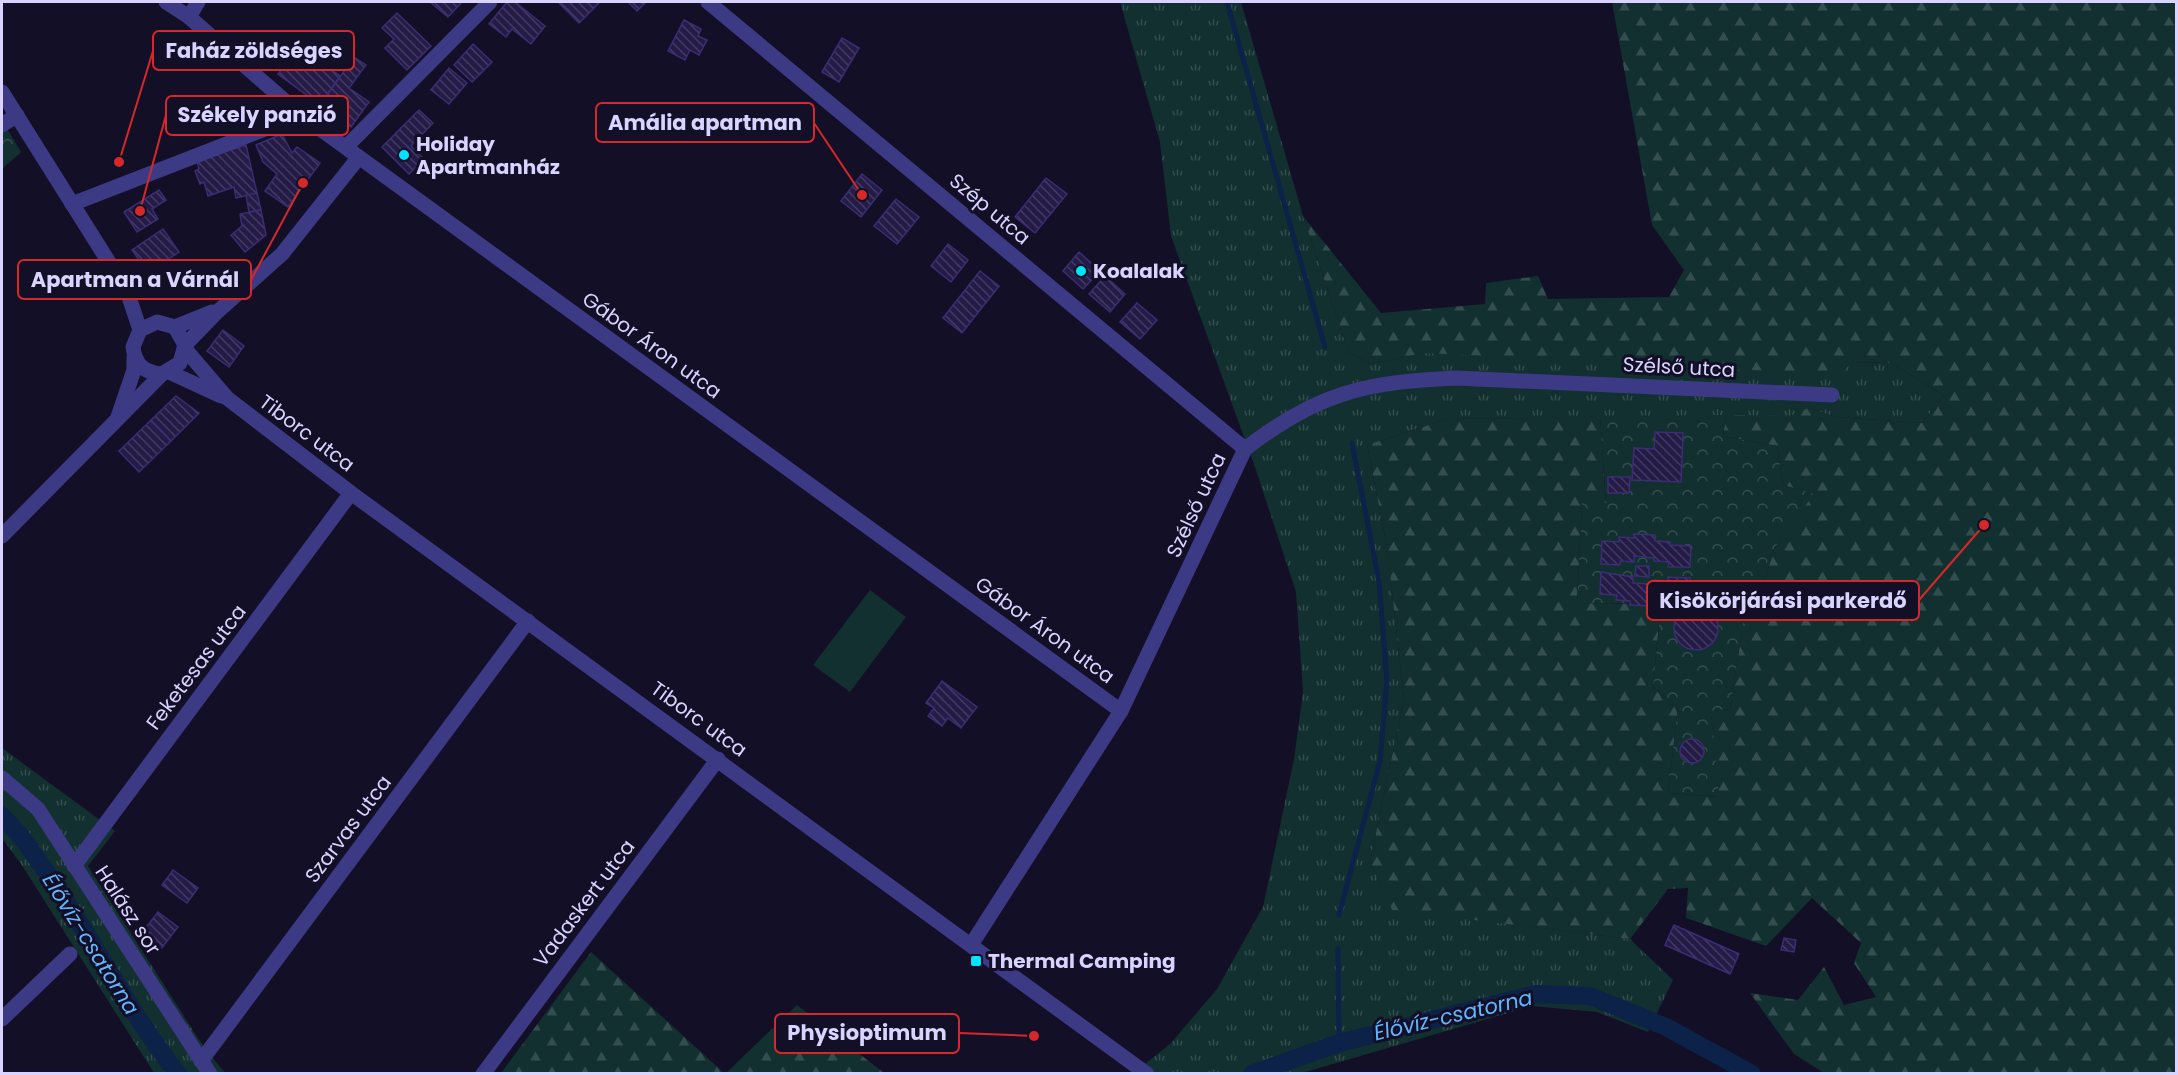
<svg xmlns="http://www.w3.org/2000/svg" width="2178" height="1075" viewBox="0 0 2178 1075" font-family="Poppins,sans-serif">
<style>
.grass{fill:url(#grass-tufts)}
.forest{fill:url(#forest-firs)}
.park{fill:url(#park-crowns)}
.pitch{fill:#12302f}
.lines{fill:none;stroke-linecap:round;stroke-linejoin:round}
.stream{stroke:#0c2248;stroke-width:5}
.canal{stroke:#0c2248;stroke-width:18}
.building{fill:url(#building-back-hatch);stroke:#3b2d73;stroke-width:1.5}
.minor{stroke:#3d3a85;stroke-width:15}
.poi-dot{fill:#00e5ff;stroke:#130f26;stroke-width:2}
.labels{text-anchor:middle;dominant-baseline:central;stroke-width:6;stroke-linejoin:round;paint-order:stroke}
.poi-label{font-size:20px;font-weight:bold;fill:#d9d4ff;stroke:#130f26;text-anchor:start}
.street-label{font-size:20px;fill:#d9d4ff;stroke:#130f26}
.water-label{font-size:21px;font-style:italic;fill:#62b6ff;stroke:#130f26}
.leader{fill:none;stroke:#d62828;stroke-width:2}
.callout-dot{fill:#d62828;stroke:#130f26;stroke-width:2}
.callout{fill:#130f26;stroke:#d62828;stroke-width:2}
.callout-label{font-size:21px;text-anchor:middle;font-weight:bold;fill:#d9d4ff}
</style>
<defs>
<pattern id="grass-tufts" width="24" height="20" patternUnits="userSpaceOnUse" patternTransform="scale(1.5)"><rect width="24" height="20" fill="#12302f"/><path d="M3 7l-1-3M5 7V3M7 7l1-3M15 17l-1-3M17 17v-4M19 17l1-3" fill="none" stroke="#344d4e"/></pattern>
<pattern id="forest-firs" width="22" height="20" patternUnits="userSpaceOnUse" patternTransform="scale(1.5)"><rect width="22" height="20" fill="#12302f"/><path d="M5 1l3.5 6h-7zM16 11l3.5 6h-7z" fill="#344d4e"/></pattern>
<pattern id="park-crowns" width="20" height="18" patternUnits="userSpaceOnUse" patternTransform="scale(1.5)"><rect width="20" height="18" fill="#12302f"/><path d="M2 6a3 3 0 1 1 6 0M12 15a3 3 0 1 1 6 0" fill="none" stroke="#344d4e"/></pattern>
<pattern id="building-back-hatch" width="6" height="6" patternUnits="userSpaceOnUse" patternTransform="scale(1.5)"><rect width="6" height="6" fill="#241b47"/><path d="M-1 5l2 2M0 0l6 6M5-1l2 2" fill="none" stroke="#433b63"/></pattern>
</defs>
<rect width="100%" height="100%" fill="#130f26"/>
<g class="grass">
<polygon points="1120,2 1241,2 1303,216 1349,353 1371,364 1424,353 1892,363 1944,396 1922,423 1836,417 1808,408 1790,416 1447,419 1367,445 1387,547 1404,699 1370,862 1392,909 1630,939 1673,980 1648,1032 1597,1012 1532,1006 1302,1073 1134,1073 1171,1043 1217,989 1263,907 1294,759 1303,692 1296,592 1256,470 1171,236 1160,142"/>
<polygon points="2,748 115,831 88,866 203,1046 225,1073 154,1073 23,867 2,838"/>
</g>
<g class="forest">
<polygon points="1612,2 2176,2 2176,1073 1824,1073 1794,1054 1750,993 1798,1000 1824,967 1844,1005 1876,997 1854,963 1861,943 1812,898 1766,946 1686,918 1688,888 1668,889 1630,939 1392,910 1370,862 1404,699 1387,547 1367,445 1447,419 1600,417 1606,504 1582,503 1577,603 1661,604 1653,687 1678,707 1668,793 1718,797 1711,711 1730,709 1744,618 1762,587 1775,547 1813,494 1783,485 1777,446 1723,436 1726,415 1790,416 1808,408 1836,417 1922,423 1944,396 1892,363 1852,362 1840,375 1425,353 1371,364 1349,353 1303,216 1381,313 1485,304 1486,283 1538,276 1548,299 1669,297 1684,270 1652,225"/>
<polygon points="591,952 724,1073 501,1073"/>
<polygon points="797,1005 884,1073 726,1073"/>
</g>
<g class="park">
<polygon points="2,120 21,152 2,169"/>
<polygon points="1726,415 1723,436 1777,446 1783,485 1814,494 1775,547 1762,587 1744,618 1730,709 1711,711 1719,797 1668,793 1678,707 1653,687 1661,604 1577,603 1582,503 1606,503 1600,417"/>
</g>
<polygon class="pitch" points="870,590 906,617 850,692 813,665"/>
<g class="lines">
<g class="stream">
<polyline points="1227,2 1325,347"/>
<polyline points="1339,915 1380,761 1387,681 1379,582 1352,443"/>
<polyline points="1338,949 1339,1043"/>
</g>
<g class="canal">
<path d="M2,816c18,17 31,37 45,57 46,66 81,138 131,201"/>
<polyline points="1252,1074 1339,1043 1536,994 1590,996 1666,1027 1752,1074"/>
</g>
</g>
<g class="building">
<polygon points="430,2 462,2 448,17"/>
<polygon points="507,2 515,2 545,26 531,44 512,29 506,37 489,24"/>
<polygon points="558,2 597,2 599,3 579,23"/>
<polygon points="628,2 646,2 637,11"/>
<polygon points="397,13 431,46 407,70 385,48 394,39 382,28"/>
<polygon points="684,20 701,29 698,36 707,40 699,55 690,50 685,60 668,51"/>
<polygon points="842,38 859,48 839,82 822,72"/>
<polygon points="473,44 492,62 472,82 454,65"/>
<polygon points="299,46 340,76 320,105 278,74"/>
<polygon points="354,57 366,65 349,88 369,102 351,127 320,105"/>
<polygon points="449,68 467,83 449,104 431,90"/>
<polygon points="419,110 433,123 411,146 424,159 409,174 382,147"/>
<polygon points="282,134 292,153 297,147 320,163 288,207 265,191 277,174 263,162 256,145"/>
<polygon points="246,145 257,193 236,198 234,187 208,196 204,182 200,184 195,171 199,169 197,161"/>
<polygon points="862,174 882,190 861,217 841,201"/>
<polygon points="1046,178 1067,194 1035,233 1015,217"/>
<polygon points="159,190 166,200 152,209 158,219 137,232 124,212"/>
<polygon points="257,193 261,210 249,212 246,195"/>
<polygon points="896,199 919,217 897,244 874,226"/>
<polygon points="261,210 266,235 245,252 231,235 242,226 240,214"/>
<polygon points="163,229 179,252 148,273 132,250"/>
<polygon points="948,244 968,260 951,282 931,266"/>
<polygon points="1079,252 1100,271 1083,289 1063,271"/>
<polygon points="980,271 999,286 962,333 943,318"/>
<polygon points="1105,276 1125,294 1110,312 1089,294"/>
<polygon points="1137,303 1157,320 1140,339 1120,322"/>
<polygon points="223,330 244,346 229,367 207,351"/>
<polygon points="176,396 199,413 171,441 151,420"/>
<polygon points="151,420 171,441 139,472 119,451"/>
<polygon points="1655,432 1683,433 1681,482 1632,480 1634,448 1654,449"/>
<polygon points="1608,477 1630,477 1629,493 1608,493"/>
<polygon points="1634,534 1655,535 1655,541 1670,542 1670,545 1691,546 1690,567 1668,567 1669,562 1654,561 1654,558 1634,556 1634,562 1620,561 1620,565 1601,564 1602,541 1619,542 1619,537 1634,538"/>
<polygon points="1636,566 1649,566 1649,577 1635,576"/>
<polygon points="1601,572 1633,577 1633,583 1653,584 1653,580 1668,581 1668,577 1690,578 1688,600 1667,598 1667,601 1652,600 1651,606 1630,605 1630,601 1616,600 1617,595 1600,594"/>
<circle cx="1696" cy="628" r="22"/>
<polygon points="942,681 977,707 961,728 948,718 942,726 928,716 934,708 926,703"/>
<circle cx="1692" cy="751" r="12"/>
<polygon points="173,870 198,888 187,903 162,885"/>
<polygon points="158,912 178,927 161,949 141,934"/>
<polygon points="1674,925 1739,954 1730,974 1665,945"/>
<polygon points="1784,938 1796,940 1794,952 1781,950"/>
</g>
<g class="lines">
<g class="minor">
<polyline points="166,2 189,17 301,115 1121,711"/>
<polyline points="708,2 1245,449"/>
<polyline points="189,17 198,2"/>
<path d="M2,92l125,199 13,39 -7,17c2,18 12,26 29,27l18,-11 5,-18 -10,-18 -18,-5 -17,8"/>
<polyline points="2,125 17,115"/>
<polyline points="346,147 490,2"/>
<polyline points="72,204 301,115"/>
<polyline points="175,327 212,312"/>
<polyline points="185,345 216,313 282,254 359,157"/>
<polyline points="185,349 227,398 351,493 1147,1074"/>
<polyline points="169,372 221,396"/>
<polyline points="118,417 134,370 134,357"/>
<polyline points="2,536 162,374"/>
<polyline points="2,778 38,809 210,1074"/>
<polyline points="74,866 351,493"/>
<path d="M971,945l150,-234 124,-262c72,-56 120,-67 211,-71l376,17"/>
<polyline points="2,1019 70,954"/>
<polyline points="201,1061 528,621"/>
<polyline points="483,1074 718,759"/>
</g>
</g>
<g class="poi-dot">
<circle cx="404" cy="155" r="6"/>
<circle cx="1081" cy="271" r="6"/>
<rect x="970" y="955" width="12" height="12" rx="3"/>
</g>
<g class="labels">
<g class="poi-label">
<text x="416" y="144">Holiday<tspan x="416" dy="23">Apartmanház</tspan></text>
<text x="1093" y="271">Koalalak</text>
<text x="988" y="961">Thermal Camping</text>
</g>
<g class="street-label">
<text transform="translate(990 209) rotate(40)">Szép utca</text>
<text transform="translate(652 345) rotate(36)">Gábor Áron utca</text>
<text transform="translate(1679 367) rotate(3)">Szélső utca</text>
<text transform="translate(307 433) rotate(37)">Tiborc utca</text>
<text transform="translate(1196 505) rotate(-65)">Szélső utca</text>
<text transform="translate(1045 630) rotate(36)">Gábor Áron utca</text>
<text transform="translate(196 667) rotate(-53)">Feketesas utca</text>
<text transform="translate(699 719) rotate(36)">Tiborc utca</text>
<text transform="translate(348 829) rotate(-53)">Szarvas utca</text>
<text transform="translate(584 903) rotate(-53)">Vadaskert utca</text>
<text transform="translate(128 910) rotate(57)">Halász sor</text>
</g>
<g class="water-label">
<text transform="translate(91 944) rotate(58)">Élővíz-csatorna</text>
<text transform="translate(1453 1015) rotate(-13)">Élővíz-csatorna</text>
</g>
</g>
<path class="leader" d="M119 162L153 51M140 211L166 115M862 195L814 123M303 183L251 280M1984 525L1919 600M1034 1036L959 1033"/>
<g class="callout-dot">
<circle cx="119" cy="162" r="6"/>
<circle cx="140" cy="211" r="6"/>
<circle cx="862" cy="195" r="6"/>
<circle cx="303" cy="183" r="6"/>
<circle cx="1984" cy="525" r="6"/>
<circle cx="1034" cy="1036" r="6"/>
</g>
<g class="callout">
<rect x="153" y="31" width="201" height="39" rx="6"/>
<rect x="166" y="96" width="182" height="39" rx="6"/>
<rect x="596" y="103" width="218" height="39" rx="6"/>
<rect x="18" y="260" width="233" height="39" rx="6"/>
<rect x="1647" y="581" width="272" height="39" rx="6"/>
<rect x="775" y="1014" width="184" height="39" rx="6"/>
</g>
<g class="callout-label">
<text x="254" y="58">Faház zöldséges</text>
<text x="257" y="122">Székely panzió</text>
<text x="705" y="130">Amália apartman</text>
<text x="135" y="287">Apartman a Várnál</text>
<text x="1783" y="608">Kisökörjárási parkerdő</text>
<text x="867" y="1040">Physioptimum</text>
</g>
<rect width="2178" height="1075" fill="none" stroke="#d9d4ff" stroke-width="6"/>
</svg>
